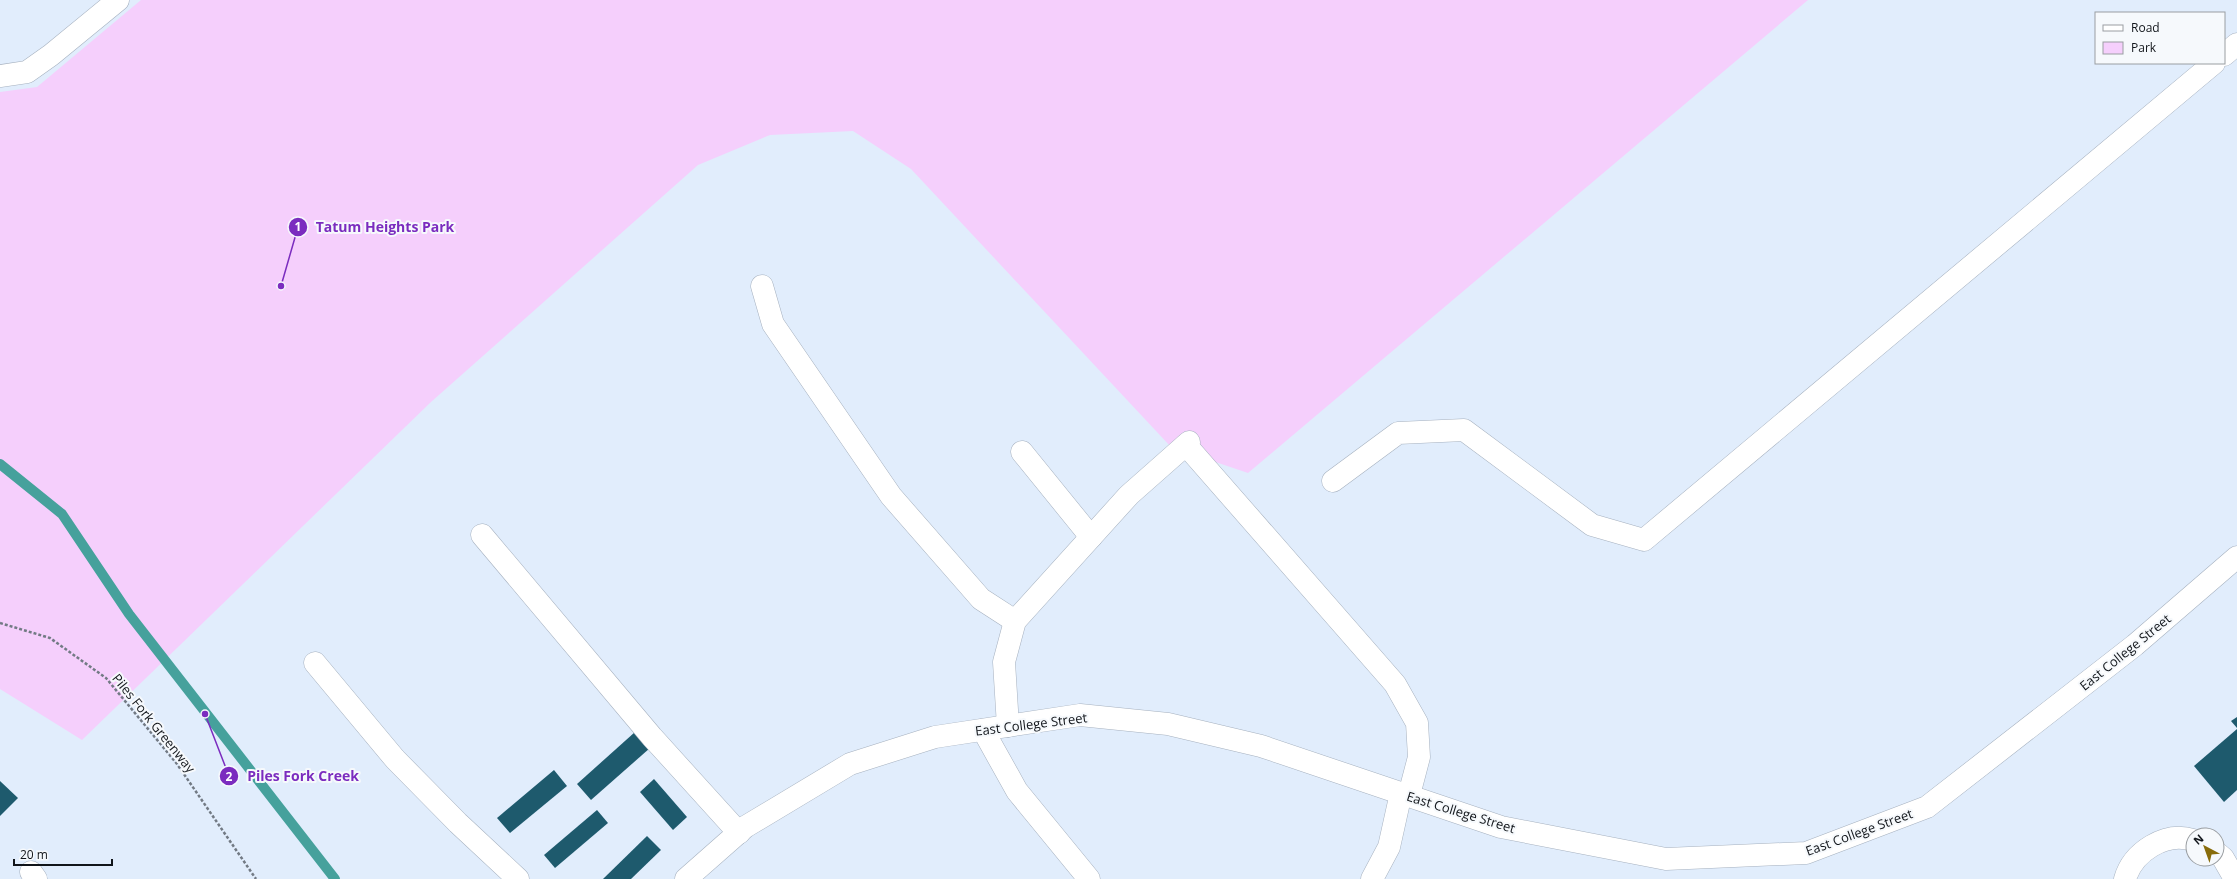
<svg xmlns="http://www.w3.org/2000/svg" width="2237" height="879" viewBox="0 0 2237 879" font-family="'Open Sans',sans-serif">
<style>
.green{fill:#f5cffc}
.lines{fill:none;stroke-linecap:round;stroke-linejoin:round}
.stream{stroke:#46a19c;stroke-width:10}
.building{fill:#1e5a6d}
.minor-casing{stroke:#a6b1bf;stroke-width:23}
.path{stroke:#727a84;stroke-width:2.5;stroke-dasharray:3 2;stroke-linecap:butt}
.minor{stroke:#fff;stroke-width:22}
.labels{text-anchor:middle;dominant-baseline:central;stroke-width:4;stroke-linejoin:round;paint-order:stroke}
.street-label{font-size:13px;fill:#11151a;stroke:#f6f9fc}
.leader{fill:none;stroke:#7b2cbf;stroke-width:1.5}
.callout-dot{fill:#7b2cbf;stroke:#f6f9fc;stroke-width:1.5}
.mark-label{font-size:12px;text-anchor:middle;font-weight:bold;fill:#fff}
.callout-label{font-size:14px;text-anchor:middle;font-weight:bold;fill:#7b2cbf;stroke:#f6f9fc;stroke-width:4;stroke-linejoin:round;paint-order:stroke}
</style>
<rect width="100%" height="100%" fill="#e1edfc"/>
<polygon class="green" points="141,0 1808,0 1248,473 1171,447 911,169 853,131 770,135 698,165 431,402 82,740 0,689 0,92 37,87"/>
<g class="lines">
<polyline class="stream" points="0,464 62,514 129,614 335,879"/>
</g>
<g class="building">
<polygon points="2237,717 2237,728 2231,721"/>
<polygon points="2237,729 2237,790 2224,802 2194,766"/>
<polygon points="635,732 650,748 591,800 577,784"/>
<polygon points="554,770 567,786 510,833 497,818"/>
<polygon points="654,779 687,817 673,830 640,792"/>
<polygon points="0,781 18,798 0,816"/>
<polygon points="597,810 608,823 555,868 544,855"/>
<polygon points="647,836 661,850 631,879 603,879"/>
</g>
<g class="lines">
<g class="minor-casing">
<g id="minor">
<polyline points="2224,55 2237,44"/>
<polyline points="0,76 27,72 51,55 118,0"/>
<polyline points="762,286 773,324 891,496 981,599 1015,621"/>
<polyline points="1186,445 1395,684 1417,723 1419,757 1409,795"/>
<polyline points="1022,452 1091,537"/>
<polyline points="1333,481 1398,433 1464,430 1592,525 1644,540 2214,63"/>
<polyline points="482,535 652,737 739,833"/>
<polyline points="315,663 395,759 458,823 518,879"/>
<polyline points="1008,726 1004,662 1015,621 1129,495 1189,442"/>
<polyline points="983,730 1017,791 1089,879"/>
<polyline points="2217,853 2223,858 2235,879"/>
<polyline points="31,872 36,879"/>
<polyline points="686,879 745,827 850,764 935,737 1080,715 1168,724 1261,746 1501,827 1666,859 1806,853 1927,807 2135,645 2237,557"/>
<polyline points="1372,879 1389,847 1401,793"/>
<path d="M2125,879c8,-27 40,-48 68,-39"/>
</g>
</g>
<polyline class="path" points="0,623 50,638 106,678 177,764 256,879"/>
<use href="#minor" class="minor"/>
</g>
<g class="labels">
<g class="street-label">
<text transform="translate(2125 652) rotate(-39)">East College Street</text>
<text transform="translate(154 723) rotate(51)">Piles Fork Greenway</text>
<text transform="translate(1031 724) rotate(-7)">East College Street</text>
<text transform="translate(1461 812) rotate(17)">East College Street</text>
<text transform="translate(1859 832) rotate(-20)">East College Street</text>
</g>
</g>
<path class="leader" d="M281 286L298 227M205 714L229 776"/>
<g class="callout-dot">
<circle cx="281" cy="286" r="4"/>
<circle cx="205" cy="714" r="4"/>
<circle cx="298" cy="227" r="10"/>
<circle cx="229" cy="776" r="10"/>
</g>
<g class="mark-label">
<text x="298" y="231">1</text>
<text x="229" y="781">2</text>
</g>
<g class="callout-label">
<text x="385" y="232">Tatum Heights Park</text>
<text x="303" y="781">Piles Fork Creek</text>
</g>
<rect x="2095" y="12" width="130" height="52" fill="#f6f9fc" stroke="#9a9ea2"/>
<rect x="2103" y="25" width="20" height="6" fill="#ffffff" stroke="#9a9ea2"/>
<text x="2131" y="32" font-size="12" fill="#11151a">Road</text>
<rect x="2103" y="42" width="20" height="12" fill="#f5cffc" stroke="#9a9ea2"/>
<text x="2131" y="52" font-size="12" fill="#11151a">Park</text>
<g transform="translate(2205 847) rotate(319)"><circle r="19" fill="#f6f9fc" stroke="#9a9ea2"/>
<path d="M0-3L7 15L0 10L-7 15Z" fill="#886c0b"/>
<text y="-6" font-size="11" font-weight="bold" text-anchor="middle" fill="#11151a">N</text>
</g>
<path d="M14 859v6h98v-6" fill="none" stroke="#11151a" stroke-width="2"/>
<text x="20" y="859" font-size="12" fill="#11151a" stroke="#f6f9fc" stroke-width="3" paint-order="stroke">20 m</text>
</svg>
